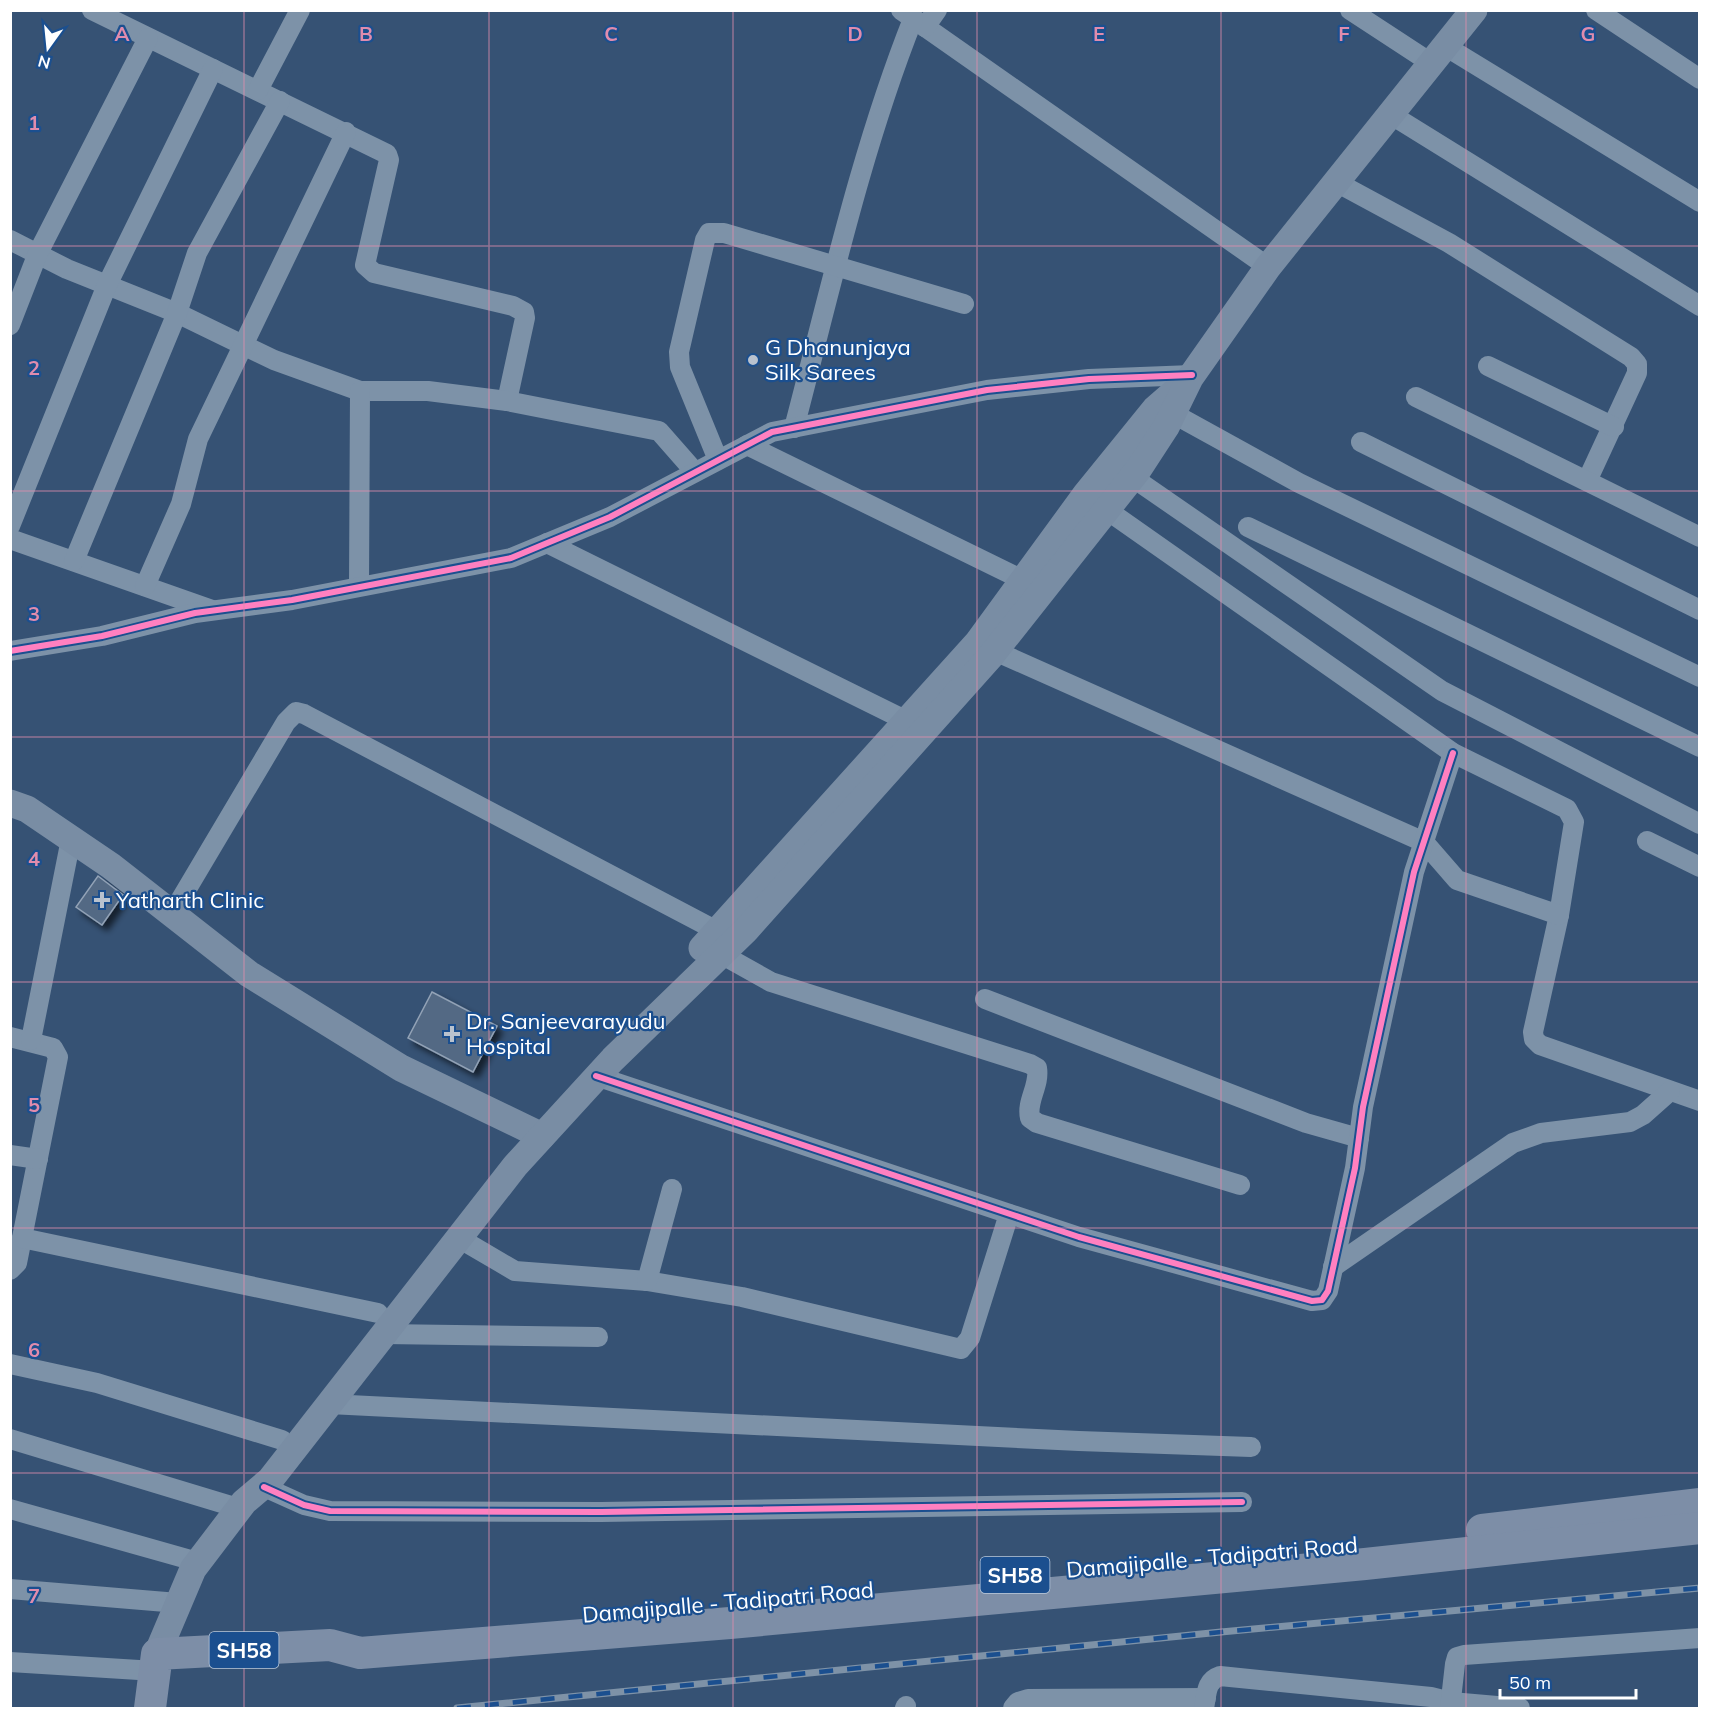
<svg xmlns="http://www.w3.org/2000/svg" width="1710" height="1719" viewBox="0 0 1710 1719" font-family="Mulish,sans-serif">
<style>
.building{fill:#526984;stroke:#92a2b6;stroke-width:1.5;filter:url(#shadow)}
.lines{fill:none;stroke-linecap:round;stroke-linejoin:round}
.street{stroke:#7d92a8;stroke-width:20}
.secondary{stroke:#798da4;stroke-width:27}
.primary{stroke:#7d8ea7;stroke-width:32}
.rail-casing{stroke:#7e92a7;stroke-width:7}
.rail{stroke:#1b4f8f;stroke-width:4.5;stroke-dasharray:14;stroke-linecap:butt}
.cycleway-casing{stroke:#1b4f8f;stroke-width:10}
.cycleway{stroke:#ff80c0;stroke-width:6}
.grid{fill:none;stroke:#e08cad;stroke-width:1.5;stroke-opacity:0.55}
.poi-dot{fill:#b9c2ce;stroke:#1b4f8f;stroke-width:2}
.labels{text-anchor:middle;dominant-baseline:central;stroke-width:4.5;stroke-linejoin:round;paint-order:stroke}
.shield{fill:#1b4f8f;stroke:#bbcadd;stroke-width:1.5}
.shield-label{font-size:21px;font-weight:bold;fill:#fff}
.poi-label{font-size:22px;fill:#fff;stroke:#1b4f8f;text-anchor:start}
.street-label{font-size:22px;fill:#fff;stroke:#1b4f8f}
.grid-label{font-size:20px;text-anchor:middle;font-weight:bold;fill:#e08cad;stroke:#1b4f8f;stroke-width:4.5;stroke-linejoin:round;paint-order:stroke}
</style>
<defs>
<filter id="shadow"><feDropShadow dx="5.5" dy="5.5" stdDeviation="3" flood-color="#0009"/></filter>
</defs>
<rect width="100%" height="100%" fill="#365274"/>
<g class="building">
<polygon points="98,876 123,895 102,925 76,907"/>
<polygon points="432,992 497,1026 473,1072 408,1038"/>
</g>
<g class="lines">
<g class="street">
<polyline points="92,10 387,154 389,160 365,265 374,273 513,306 524,312 525,318 507,401"/>
<polyline points="901,10 1268,267"/>
<polyline points="1350,10 1431,63"/>
<polyline points="1596,10 1700,79"/>
<polyline points="925,27 937,10"/>
<polyline points="1445,46 1700,202"/>
<polyline points="258,90 300,10"/>
<polyline points="1390,114 1700,306"/>
<polyline points="1336,182 1449,243 1631,357 1637,364 1637,373 1587,481"/>
<polyline points="10,240 67,269 177,313 274,360 360,391 428,391 507,401 659,431 695,472"/>
<polyline points="10,325 38,253 148,38"/>
<polyline points="1488,366 1614,427"/>
<polyline points="1416,397 1700,537"/>
<polyline points="1172,413 1299,483 1700,677"/>
<path d="M794,428c36,-137 67,-278 119,-409"/>
<polyline points="1361,442 1700,610"/>
<polyline points="747,445 1023,580"/>
<polyline points="718,460 680,367 679,352 705,240 709,233 724,233 964,304"/>
<polyline points="1132,477 1442,691 1700,824"/>
<polyline points="1107,510 1453,753 1567,809 1574,822 1559,915 1533,1032 1534,1039 1540,1045 1700,1101"/>
<polyline points="10,526 107,285 213,69"/>
<polyline points="1248,527 1700,747"/>
<polyline points="10,539 212,610"/>
<polyline points="547,543 917,726"/>
<polyline points="74,561 177,313 197,253 280,101"/>
<polyline points="145,586 181,504 198,439 346,132"/>
<polyline points="359,586 360,391"/>
<polyline points="10,651 102,636 195,613 292,600 511,558 610,517 772,432 987,390 1089,379 1192,375"/>
<polyline points="995,651 1424,842 1457,880 1559,915"/>
<polyline points="1647,841 1700,867"/>
<polyline points="172,914 286,722 296,712 304,714 719,932"/>
<path d="M721,954l50,28 259,82 7,4c3,18 -11,33 -7,50l7,5 203,62"/>
<polyline points="985,999 1306,1123 1359,1138"/>
<polyline points="10,1037 53,1048 58,1057 17,1263 10,1270"/>
<polyline points="31,1040 71,839"/>
<polyline points="596,1076 1079,1237 1312,1301 1322,1300 1328,1291 1355,1168 1363,1107 1414,872 1453,753"/>
<polyline points="10,1155 38,1159"/>
<polyline points="457,1237 515,1271 647,1281 742,1297 961,1349 970,1338 1009,1214"/>
<polyline points="22,1238 378,1313"/>
<polyline points="1333,1267 1513,1143 1541,1133 1630,1122 1643,1115 1670,1091"/>
<polyline points="647,1281 672,1189"/>
<polyline points="383,1334 598,1337"/>
<polyline points="10,1364 97,1383 282,1440"/>
<polyline points="329,1404 1079,1441 1251,1447"/>
<polyline points="10,1439 238,1508"/>
<polyline points="264,1487 304,1505 330,1511 601,1512 1242,1502"/>
<polyline points="10,1509 198,1562"/>
<polyline points="10,1589 178,1603"/>
<polyline points="10,1662 155,1671"/>
<polyline points="905,1708 906,1706"/>
<polyline points="1013,1708 1018,1702 1028,1699 1206,1698"/>
<path d="M1204,1708c3,-13 1,-27 16,-32l211,21 20,5 69,6"/>
<polyline points="1450,1708 1455,1664 1457,1657 1464,1655 1700,1638"/>
</g>
<g class="secondary">
<polyline points="10,803 27,809 111,866 249,974 401,1068 542,1136"/>
<polyline points="702,948 978,642 1086,494 1155,409 1178,389"/>
<polyline points="157,1654 193,1569 244,1502 270,1480 515,1166 613,1059 746,930 990,657 1138,470 1166,427 1190,378 1268,267 1474,10"/>
</g>
<g class="primary">
<polyline points="1482,1530 1700,1504"/>
<polyline points="150,1708 157,1654 330,1645 360,1653 730,1623 1365,1564 1700,1528"/>
</g>
<g class="rail-casing">
<polyline id="rail" points="457,1708 1221,1632 1700,1588"/>
</g>
<use href="#rail" class="rail"/>
<g class="cycleway-casing">
<g id="cycleway">
<polyline points="10,651 102,636 195,613 292,600 511,558 610,517 772,432 987,390 1089,379 1192,375"/>
<polyline points="596,1076 1079,1237 1312,1301 1322,1300 1328,1291 1355,1168 1363,1107 1414,872 1453,753"/>
<polyline points="264,1487 304,1505 330,1511 601,1512 1242,1502"/>
</g>
</g>
<use href="#cycleway" class="cycleway"/>
</g>
<path class="grid" d="M244,10v1698M489,10v1698M733,10v1698M977,10v1698M1221,10v1698M1466,10v1698M10,246h1690M10,491h1690M10,737h1690M10,982h1690M10,1228h1690M10,1473h1690"/>
<g class="poi-dot">
<circle cx="753" cy="360" r="6"/>
<path d="M99 891h6v6h6v6h-6v6h-6v-6h-6v-6h6z"/>
<path d="M449 1025h6v6h6v6h-6v6h-6v-6h-6v-6h6z"/>
</g>
<g class="labels">
<g class="shield">
<rect x="980.5" y="1557" width="69" height="36" rx="4.5"/>
<rect x="209.5" y="1632" width="69" height="36" rx="4.5"/>
</g>
<g class="shield-label">
<text x="1015" y="1575">SH58</text>
<text x="244" y="1650">SH58</text>
</g>
<g class="poi-label">
<text x="765" y="347">G Dhanunjaya<tspan x="765" dy="25">Silk Sarees</tspan></text>
<text x="116" y="900">Yatharth Clinic</text>
<text x="466" y="1021">Dr. Sanjeevarayudu<tspan x="466" dy="25">Hospital</tspan></text>
</g>
<g class="street-label">
<text transform="translate(1212 1557) rotate(-5)">Damajipalle - Tadipatri Road</text>
<text transform="translate(728 1602) rotate(-5)">Damajipalle - Tadipatri Road</text>
</g>
</g>
<g class="grid-label">
<text x="122" y="41">A</text>
<text x="366" y="41">B</text>
<text x="611" y="41">C</text>
<text x="855" y="41">D</text>
<text x="1099" y="41">E</text>
<text x="1344" y="41">F</text>
<text x="1588" y="41">G</text>
<text x="34" y="130">1</text>
<text x="34" y="375">2</text>
<text x="34" y="621">3</text>
<text x="34" y="866">4</text>
<text x="34" y="1112">5</text>
<text x="34" y="1357">6</text>
<text x="34" y="1603">7</text>
</g>
<rect width="1710" height="1719" fill="none" stroke="#ffffff" stroke-width="24"/>
<g transform="translate(48 48) rotate(195)" stroke="#1b4f8f" stroke-width="4.5" paint-order="stroke">
<path d="M0-4.5L10 22L0 15L-10 22Z" fill="#ffffff"/>
<text y="-9" font-size="16" font-weight="bold" text-anchor="middle" fill="#ffffff">N</text>
</g>
<path d="M1500 1689v9h136v-9" fill="none" stroke="#ffffff" stroke-width="3"/>
<text x="1509" y="1689" font-size="18" fill="#ffffff" stroke="#1b4f8f" stroke-width="4.5" paint-order="stroke">50 m</text>
</svg>
